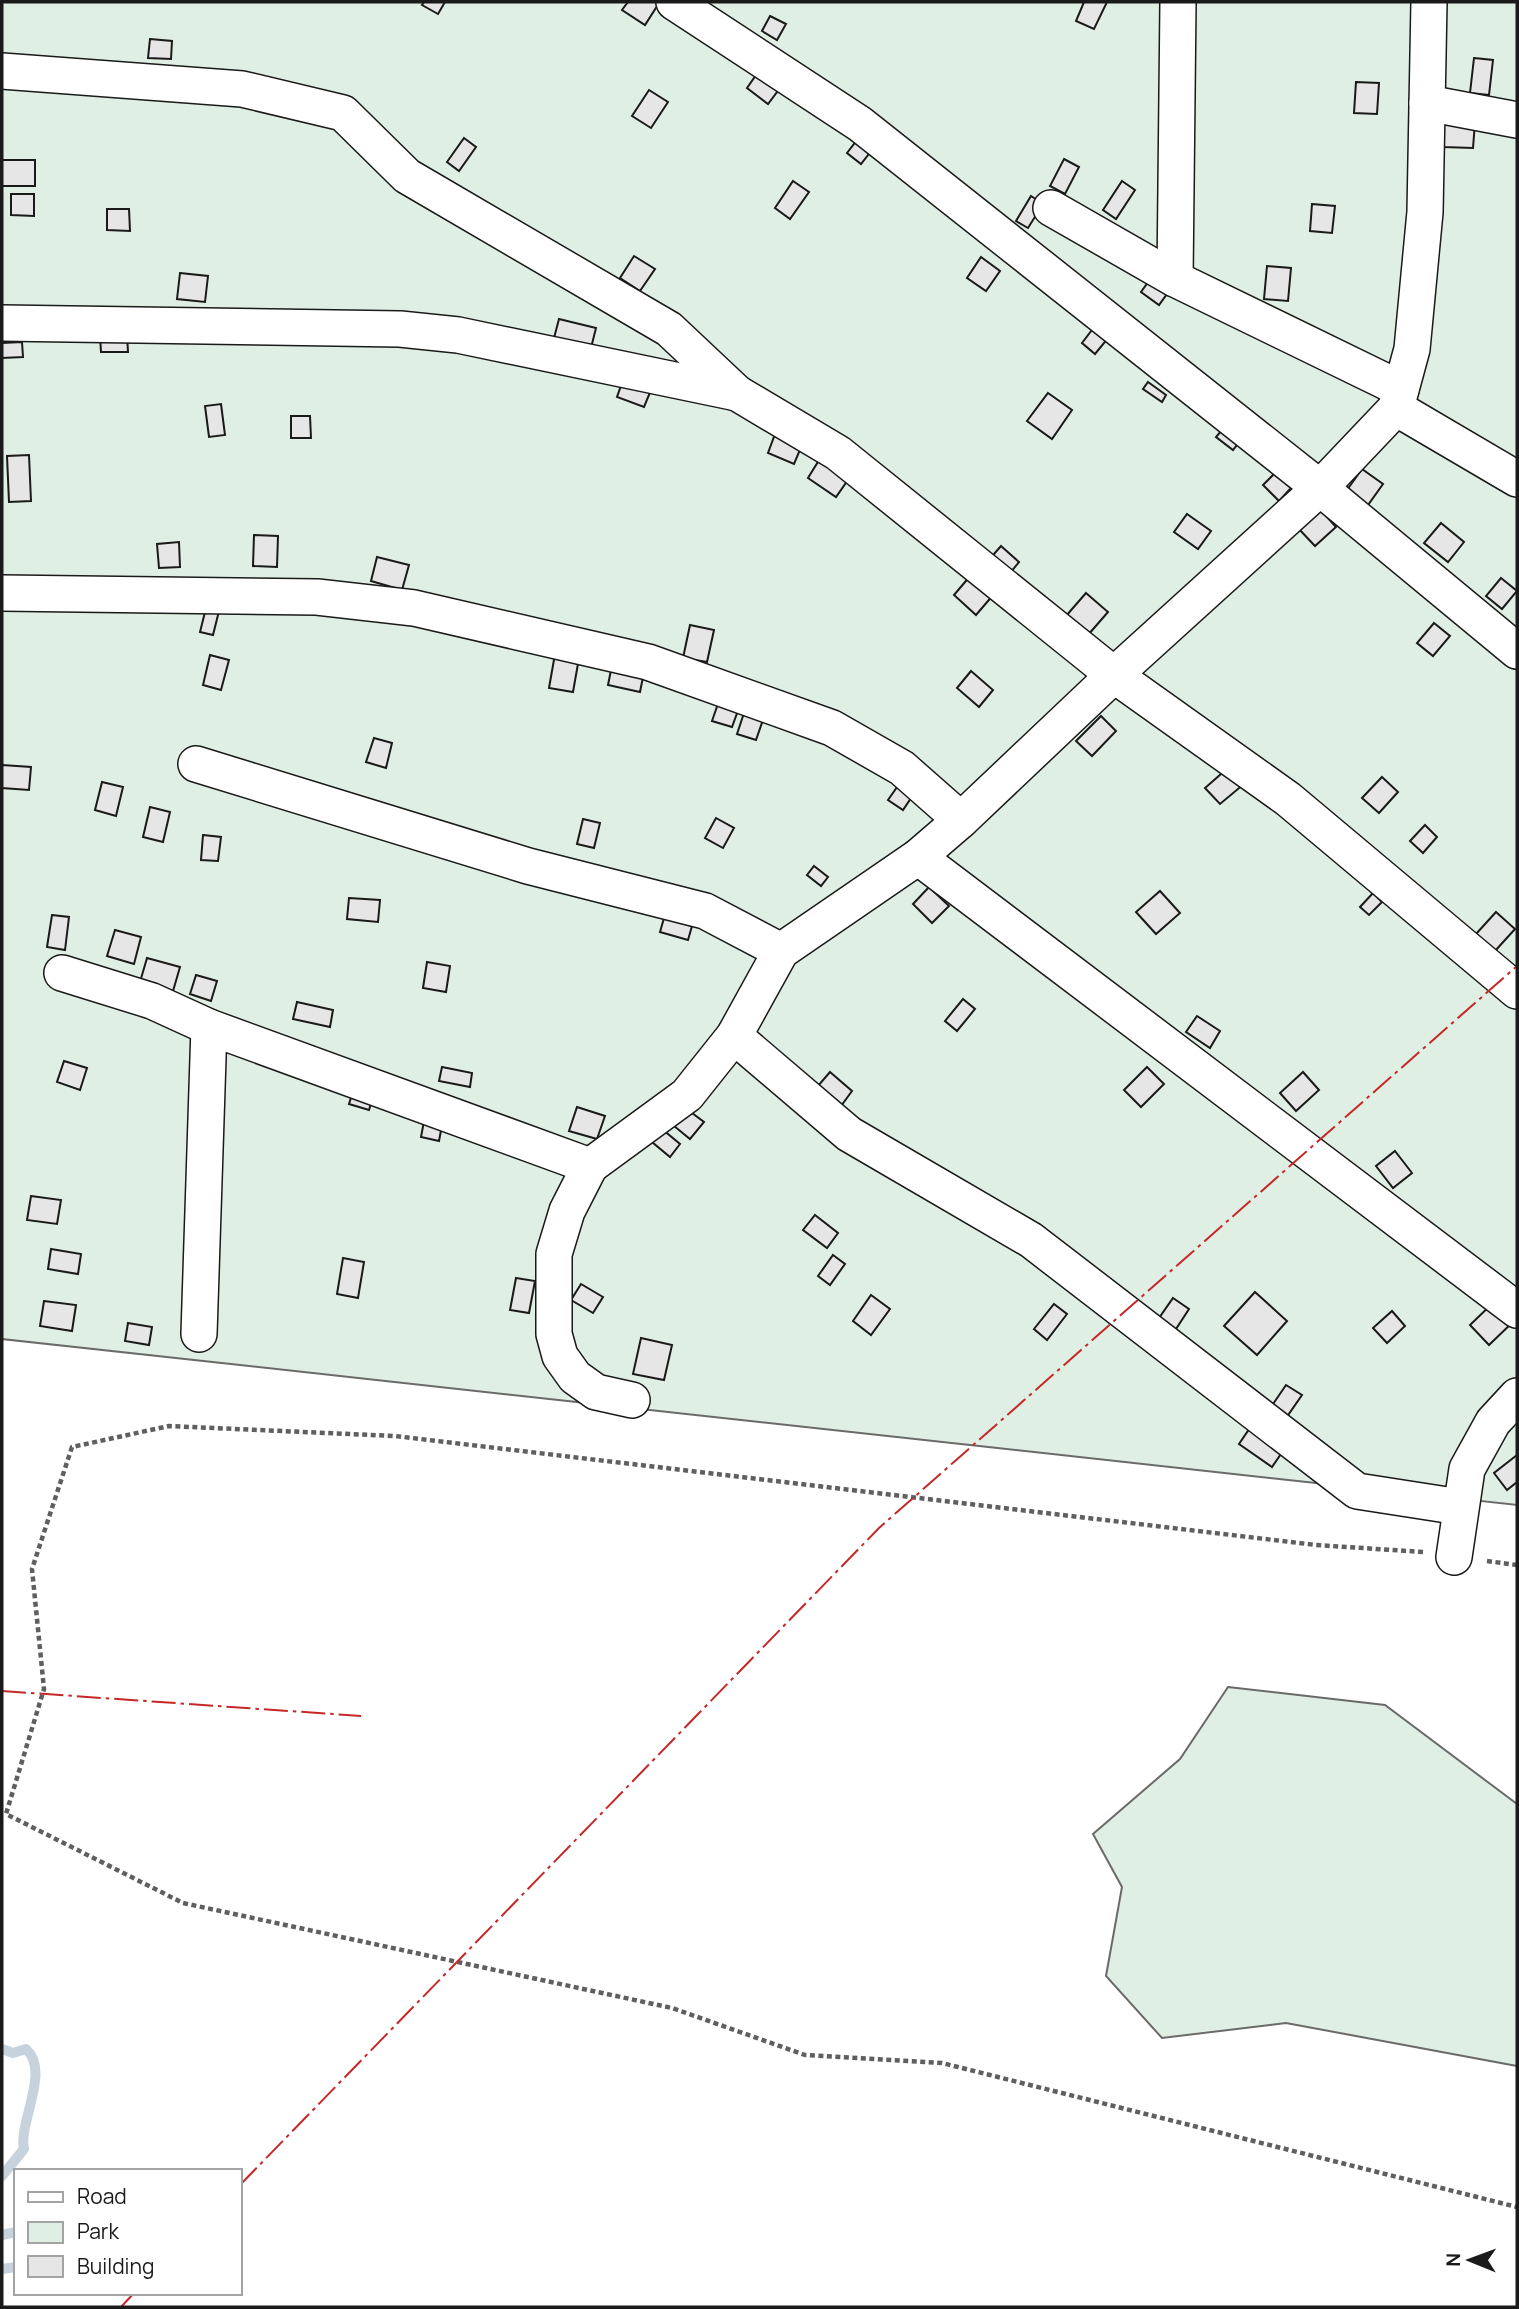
<svg xmlns="http://www.w3.org/2000/svg" width="1519" height="2309" viewBox="0 0 1519 2309" font-family="Manrope,sans-serif">
<style>
.green{fill:#e0efe3;stroke:#6a6a6a;stroke-width:2}
.lines{fill:none;stroke-linecap:round;stroke-linejoin:round}
.stream{stroke:#c6d2dc;stroke-width:10}
.building{fill:#e6e6e6;stroke:#1a1a1a;stroke-width:2}
.minor-casing{stroke:#1a1a1a;stroke-width:38}
.path{stroke:#5f5f5f;stroke-width:4.5;stroke-dasharray:5 3.5;stroke-linecap:butt}
.minor{stroke:#fff;stroke-width:35}
.power{stroke:#c62828;stroke-width:2;stroke-dasharray:24 5 3.5 5;stroke-linecap:butt}
</style>
<rect width="100%" height="100%" fill="#fff"/>
<g class="green">
<polygon points="2,2 1517,2 1517,1505 2,1339"/>
<polygon points="1228,1687 1385,1705 1517,1804 1517,2066 1286,2023 1162,2038 1106,1976 1122,1887 1093,1834 1180,1759"/>
</g>
<g class="lines">
<g class="stream">
<path d="M2,2049l11,4 13,-4c25,22 -8,74 -2,100l-22,27"/>
<polyline points="2,2235 16,2232"/>
<polyline points="2,2269 16,2267"/>
</g>
</g>
<g class="building">
<polygon points="424,2 445,2 438,14 422,5"/>
<polygon points="628,2 656,2 659,3 645,25 622,10"/>
<polygon points="1084,2 1107,2 1094,29 1076,21"/>
<polygon points="770,16 786,24 777,40 762,31"/>
<polygon points="150,39 172,41 171,59 148,58"/>
<polygon points="1474,58 1493,60 1489,95 1470,93"/>
<polygon points="761,68 783,84 768,104 747,88"/>
<polygon points="1356,82 1379,83 1377,114 1354,113"/>
<polygon points="649,90 668,102 651,128 632,116"/>
<polygon points="1444,120 1475,122 1473,148 1443,147"/>
<polygon points="861,135 875,146 861,164 847,153"/>
<polygon points="464,138 476,147 459,171 447,162"/>
<polygon points="1064,159 1079,167 1065,194 1050,186"/>
<rect x="2" y="160" width="33" height="26"/>
<polygon points="793,181 809,192 790,219 775,208"/>
<polygon points="1122,181 1135,190 1116,219 1103,210"/>
<polygon points="11,194 34,194 34,216 11,215"/>
<polygon points="1031,196 1043,204 1028,228 1016,221"/>
<polygon points="1312,204 1335,206 1332,233 1310,231"/>
<polygon points="107,209 129,209 130,231 107,230"/>
<polygon points="634,256 655,269 640,291 620,278"/>
<polygon points="981,257 1000,271 986,291 967,278"/>
<polygon points="1267,266 1291,268 1288,301 1264,299"/>
<polygon points="180,273 208,276 205,302 177,299"/>
<polygon points="1154,274 1172,287 1159,305 1141,292"/>
<polygon points="559,319 596,328 591,348 554,338"/>
<polygon points="1095,326 1109,337 1095,354 1082,343"/>
<polygon points="127,335 128,352 101,352 100,336"/>
<polygon points="22,342 23,357 2,358 2,343"/>
<polygon points="623,380 651,390 644,407 617,397"/>
<polygon points="1148,382 1166,395 1162,402 1143,389"/>
<polygon points="1048,393 1072,410 1052,439 1027,421"/>
<polygon points="221,404 225,435 209,437 205,406"/>
<polygon points="291,416 310,416 311,438 291,438"/>
<polygon points="1226,425 1243,437 1233,450 1216,437"/>
<polygon points="775,434 802,445 794,464 768,453"/>
<polygon points="29,455 31,501 9,502 7,456"/>
<polygon points="821,457 850,477 836,497 808,478"/>
<polygon points="1362,469 1383,484 1368,505 1347,490"/>
<polygon points="1275,473 1291,488 1279,501 1263,485"/>
<polygon points="1318,507 1336,527 1315,546 1297,527"/>
<polygon points="1187,514 1211,531 1198,549 1174,532"/>
<polygon points="1441,523 1464,542 1448,562 1424,543"/>
<polygon points="254,535 278,536 277,567 253,566"/>
<polygon points="179,542 180,567 159,568 157,544"/>
<polygon points="1001,546 1019,562 1006,578 987,562"/>
<polygon points="377,557 409,565 402,590 371,581"/>
<polygon points="971,575 994,594 976,615 954,595"/>
<polygon points="1501,578 1517,591 1502,609 1486,596"/>
<polygon points="1086,593 1108,612 1088,635 1066,616"/>
<polygon points="207,604 220,607 213,635 200,632"/>
<polygon points="1434,623 1450,636 1433,656 1417,643"/>
<polygon points="690,625 714,630 707,662 683,658"/>
<polygon points="555,654 579,658 573,692 549,688"/>
<polygon points="210,655 229,660 221,690 203,685"/>
<polygon points="612,665 644,672 640,692 608,685"/>
<polygon points="971,671 993,690 979,707 957,688"/>
<polygon points="720,698 740,705 732,727 712,721"/>
<polygon points="746,707 765,714 756,740 737,734"/>
<polygon points="1101,716 1116,731 1092,756 1076,741"/>
<polygon points="374,738 392,743 386,768 366,762"/>
<polygon points="2,765 31,767 29,790 2,788"/>
<polygon points="1229,767 1244,784 1220,804 1205,788"/>
<polygon points="1382,777 1398,792 1379,813 1362,798"/>
<polygon points="902,780 917,789 903,810 888,800"/>
<polygon points="102,782 123,787 116,816 95,810"/>
<polygon points="150,807 170,812 163,842 143,837"/>
<polygon points="716,818 734,828 723,848 705,838"/>
<polygon points="583,819 600,823 594,848 577,844"/>
<polygon points="1425,825 1437,837 1423,853 1410,841"/>
<polygon points="203,835 221,837 218,861 201,860"/>
<polygon points="814,866 828,877 821,886 807,875"/>
<polygon points="929,887 949,906 932,923 913,904"/>
<polygon points="1160,891 1180,913 1156,934 1136,912"/>
<polygon points="1373,893 1382,902 1369,915 1360,907"/>
<polygon points="349,898 380,900 378,922 347,919"/>
<polygon points="1496,912 1515,929 1495,951 1476,934"/>
<polygon points="52,915 69,917 65,950 47,947"/>
<polygon points="664,918 692,926 688,940 660,932"/>
<polygon points="115,930 141,937 134,964 107,956"/>
<polygon points="147,958 180,967 173,991 140,982"/>
<polygon points="427,962 450,966 446,992 423,988"/>
<polygon points="196,975 217,981 211,1001 190,994"/>
<polygon points="963,999 975,1009 957,1031 945,1021"/>
<polygon points="297,1002 333,1010 330,1027 293,1019"/>
<polygon points="1197,1016 1220,1031 1210,1048 1186,1032"/>
<polygon points="64,1061 87,1068 80,1090 57,1082"/>
<polygon points="442,1067 472,1073 470,1087 439,1081"/>
<polygon points="1147,1067 1164,1084 1141,1107 1124,1090"/>
<polygon points="830,1072 852,1091 841,1106 817,1087"/>
<polygon points="1303,1072 1319,1090 1296,1111 1280,1093"/>
<polygon points="354,1088 374,1094 369,1110 349,1104"/>
<polygon points="577,1107 605,1116 597,1139 569,1131"/>
<polygon points="688,1110 704,1122 690,1139 674,1126"/>
<polygon points="425,1116 443,1120 439,1141 421,1137"/>
<polygon points="662,1129 680,1144 670,1157 652,1142"/>
<polygon points="1395,1151 1412,1173 1393,1188 1376,1166"/>
<polygon points="31,1196 61,1200 57,1224 27,1220"/>
<polygon points="815,1215 838,1233 827,1248 803,1230"/>
<polygon points="51,1249 81,1254 78,1274 48,1269"/>
<polygon points="833,1255 845,1264 830,1285 818,1276"/>
<polygon points="343,1258 364,1262 358,1298 337,1294"/>
<polygon points="516,1278 535,1281 529,1313 510,1310"/>
<polygon points="581,1284 603,1297 593,1313 571,1300"/>
<polygon points="1255,1292 1287,1321 1257,1355 1224,1326"/>
<polygon points="871,1295 890,1309 871,1335 853,1321"/>
<polygon points="1173,1298 1189,1309 1174,1332 1157,1321"/>
<polygon points="1496,1300 1515,1320 1489,1345 1470,1325"/>
<polygon points="44,1301 76,1305 72,1331 40,1326"/>
<polygon points="1054,1304 1067,1314 1047,1340 1034,1329"/>
<polygon points="1392,1311 1405,1326 1387,1343 1373,1328"/>
<polygon points="128,1323 152,1327 149,1345 125,1341"/>
<polygon points="641,1338 672,1345 664,1380 633,1374"/>
<polygon points="1286,1385 1302,1395 1286,1418 1271,1407"/>
<polygon points="1254,1422 1287,1445 1272,1467 1239,1444"/>
<polygon points="1517,1455 1517,1482 1507,1490 1494,1473"/>
</g>
<g class="lines">
<g class="minor-casing">
<g id="minor">
<polyline points="674,2 860,124 1320,488 1517,651"/>
<polyline points="2,71 242,89 343,113 407,176 669,329 737,393 838,453 1114,675 1288,799 1517,991"/>
<polyline points="1427,103 1517,120"/>
<polyline points="1051,208 1175,279 1401,389"/>
<polyline points="1175,279 1178,2"/>
<polyline points="2,323 400,329 458,335 737,393"/>
<polyline points="1396,408 1412,349 1425,212 1429,2"/>
<polyline points="2,593 317,597 414,608 648,662 832,728 902,768 961,820"/>
<polyline points="196,764 528,866 705,911 781,951"/>
<polyline points="918,857 1517,1310"/>
<polyline points="62,973 152,1001 209,1027 590,1166 687,1095 734,1036 781,951 918,857 961,820 1114,675 1320,488 1396,408 1517,479"/>
<polyline points="734,1036 849,1134 1031,1240 1357,1491 1460,1507"/>
<polyline points="590,1166 567,1211 554,1254 554,1334 560,1356 575,1377 596,1392 632,1400"/>
<polyline points="199,1334 209,1027"/>
<polyline points="1454,1557 1467,1469 1493,1422 1517,1396"/>
</g>
</g>
<g class="path">
<polyline points="1423,1552 1316,1545 395,1436 169,1426 72,1447 32,1569 44,1689 6,1814 183,1903 672,2008 805,2055 942,2063 1517,2207"/>
<polyline points="1487,1561 1517,1565"/>
</g>
<use href="#minor" class="minor"/>
<g class="power">
<polyline points="2,1691 361,1716"/>
<polyline points="240,2185 879,1528 1517,966"/>
<polyline points="121,2307 134,2293"/>
</g>
</g>
<rect width="1519" height="2309" fill="none" stroke="#1a1a1a" stroke-width="7"/>
<rect x="14" y="2169" width="228" height="126" fill="#ffffff" stroke="#a3a3a3" stroke-width="2"/>
<rect x="28" y="2192" width="35" height="10" fill="#ffffff" stroke="#a3a3a3" stroke-width="2"/>
<text x="77" y="2204" font-size="21" fill="#1a1a1a">Road</text>
<rect x="28" y="2222" width="35" height="21" fill="#e0efe3" stroke="#a3a3a3" stroke-width="2"/>
<text x="77" y="2239" font-size="21" fill="#1a1a1a">Park</text>
<rect x="28" y="2256" width="35" height="21" fill="#e6e6e6" stroke="#a3a3a3" stroke-width="2"/>
<text x="77" y="2274" font-size="21" fill="#1a1a1a">Building</text>
<g transform="translate(1470 2260) rotate(271)" stroke="#ffffff" stroke-width="5" paint-order="stroke">
<path d="M0-5L12 26L0 18L-12 26Z" fill="#1a1a1a"/>
<text y="-10" font-size="19" font-weight="bold" text-anchor="middle" fill="#1a1a1a">N</text>
</g>
</svg>
